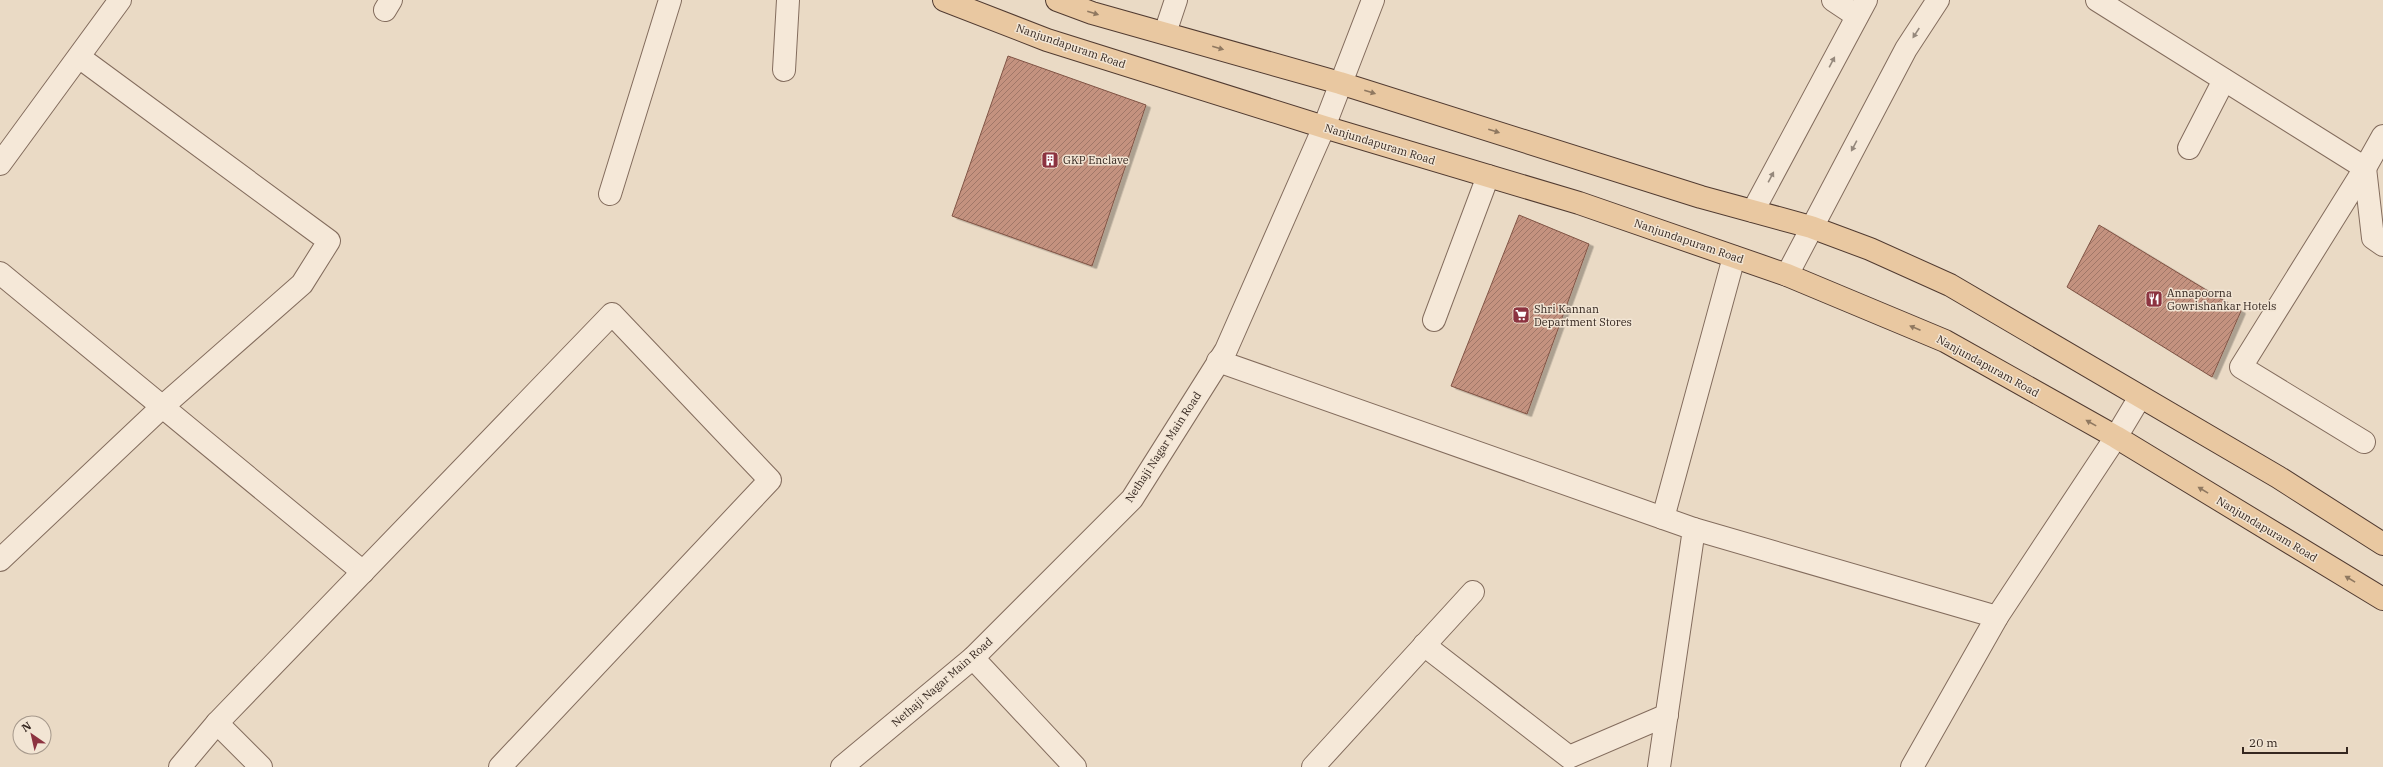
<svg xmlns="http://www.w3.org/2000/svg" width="2383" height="767" viewBox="0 0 2383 767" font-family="'IBM Plex Serif',serif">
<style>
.building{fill:url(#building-hatch);stroke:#805445;filter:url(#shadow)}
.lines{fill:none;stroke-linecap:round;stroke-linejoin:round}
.minor-casing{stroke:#836c5d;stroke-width:24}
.major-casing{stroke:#513b31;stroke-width:24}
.minor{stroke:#f5e8d8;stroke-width:22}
.major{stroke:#e9c8a1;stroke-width:22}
.oneway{fill:#8f7860}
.oneway2{fill:#95887c}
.labels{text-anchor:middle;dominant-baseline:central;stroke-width:3;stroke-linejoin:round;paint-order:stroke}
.street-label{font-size:11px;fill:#352720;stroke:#f2e5d4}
.poi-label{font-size:11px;fill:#352720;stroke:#f2e5d4;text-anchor:start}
</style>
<defs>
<pattern id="building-hatch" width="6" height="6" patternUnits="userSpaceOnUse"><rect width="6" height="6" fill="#c4927f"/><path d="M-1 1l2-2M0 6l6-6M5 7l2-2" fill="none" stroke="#a07768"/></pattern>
<filter id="shadow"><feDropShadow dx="4.5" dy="2.5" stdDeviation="0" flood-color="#0004"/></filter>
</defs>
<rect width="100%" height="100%" fill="#eadac5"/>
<g class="building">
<polygon points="1008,56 1146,105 1092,266 952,216"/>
<polygon points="1519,215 1589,244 1527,414 1451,386"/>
<polygon points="2099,225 2241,311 2212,377 2067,287"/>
</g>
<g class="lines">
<g class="minor-casing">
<g id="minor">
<polyline points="1833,0 1857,16"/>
<polyline points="2097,0 2365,168 2383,136"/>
<polyline points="385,10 391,0"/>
<polyline points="1165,33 1176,0"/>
<polyline points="784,70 788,0"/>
<polyline points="2189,148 2224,80"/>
<polyline points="0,164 120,0"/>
<polyline points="2365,168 2373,238 2383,245"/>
<polyline points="610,194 670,0"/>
<polyline points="1753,211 1866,0"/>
<polyline points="0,273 363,572"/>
<polyline points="1787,275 1906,49 1938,0"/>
<polyline points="1434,320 1488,176"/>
<polyline points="1218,361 1694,529 1659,767"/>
<polyline points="2364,442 2241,367 2365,168"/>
<polyline points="1663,518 1734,257"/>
<polyline points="1694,529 1997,617"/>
<polyline points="0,560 162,407 302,284 329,241 79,57"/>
<polyline points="1424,645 1569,757 1667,715"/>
<polyline points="973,658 1075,767"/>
<polyline points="180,767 217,723"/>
<polyline points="261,767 217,723 612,314 770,480 500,767"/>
<polyline points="842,767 973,658 1132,499 1226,350 1324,127 1373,0"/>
<polyline points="1313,767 1473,592"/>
<polyline points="1912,767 1997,617 2116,437 2140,397"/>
</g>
</g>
<g class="major-casing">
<g id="major">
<polyline points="944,0 1047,40 1324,127 1579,203 1787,275 1945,341 2116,437 2383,599"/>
<polyline points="1057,0 1092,13 1340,83 1701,197 1811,227 1870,249 1950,285 2278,477 2383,544"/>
</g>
</g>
<use href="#minor" class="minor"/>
<use href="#major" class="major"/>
</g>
<defs><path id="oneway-solid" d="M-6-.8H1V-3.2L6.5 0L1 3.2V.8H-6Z"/></defs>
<g class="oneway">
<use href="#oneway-solid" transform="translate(1093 13) rotate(17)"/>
<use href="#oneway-solid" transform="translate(1218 48) rotate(16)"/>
<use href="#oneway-solid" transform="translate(1370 92) rotate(17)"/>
<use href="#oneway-solid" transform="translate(1494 131) rotate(17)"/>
<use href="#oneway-solid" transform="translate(1915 328) rotate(-157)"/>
<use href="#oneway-solid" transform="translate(2091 423) rotate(-151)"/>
<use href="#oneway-solid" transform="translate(2203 490) rotate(-149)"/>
<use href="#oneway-solid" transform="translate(2350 579) rotate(-149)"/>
</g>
<g class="oneway2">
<use href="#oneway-solid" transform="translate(1916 33) rotate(123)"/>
<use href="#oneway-solid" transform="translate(1832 62) rotate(-62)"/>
<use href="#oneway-solid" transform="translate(1854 146) rotate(118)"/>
<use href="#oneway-solid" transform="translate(1771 177) rotate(-62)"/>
</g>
<defs>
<g id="building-square" transform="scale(0.9)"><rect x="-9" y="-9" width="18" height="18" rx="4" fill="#8c3340" stroke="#f2e5d4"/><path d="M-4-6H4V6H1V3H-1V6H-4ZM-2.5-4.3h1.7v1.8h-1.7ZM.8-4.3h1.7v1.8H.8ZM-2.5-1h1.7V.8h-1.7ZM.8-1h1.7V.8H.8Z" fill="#fff"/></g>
<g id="restaurant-square" transform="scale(0.9)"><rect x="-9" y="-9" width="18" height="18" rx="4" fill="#8c3340" stroke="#f2e5d4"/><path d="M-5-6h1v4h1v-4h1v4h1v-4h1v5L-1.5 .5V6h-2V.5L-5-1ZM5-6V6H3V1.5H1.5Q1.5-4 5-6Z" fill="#fff"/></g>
<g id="supermarket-square" transform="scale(0.9)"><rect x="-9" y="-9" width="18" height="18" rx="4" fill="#8c3340" stroke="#f2e5d4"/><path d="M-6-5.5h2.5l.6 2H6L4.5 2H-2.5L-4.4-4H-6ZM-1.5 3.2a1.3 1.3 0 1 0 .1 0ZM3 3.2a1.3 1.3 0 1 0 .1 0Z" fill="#fff"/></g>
</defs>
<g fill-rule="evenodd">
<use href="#building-square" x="1050" y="160"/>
<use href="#restaurant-square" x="2154" y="299"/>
<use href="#supermarket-square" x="1521" y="315"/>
</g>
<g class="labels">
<g class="street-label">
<text transform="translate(1071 46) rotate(19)">Nanjundapuram Road</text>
<text transform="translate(1380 144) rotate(17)">Nanjundapuram Road</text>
<text transform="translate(1689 241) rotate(19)">Nanjundapuram Road</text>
<text transform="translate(1988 366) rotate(29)">Nanjundapuram Road</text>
<text transform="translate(1163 447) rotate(-57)">Nethaji Nagar Main Road</text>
<text transform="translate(2267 529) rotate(31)">Nanjundapuram Road</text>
<text transform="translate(942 682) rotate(-41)">Nethaji Nagar Main Road</text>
</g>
<g class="poi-label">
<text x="1063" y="160">GKP Enclave</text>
<text x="2167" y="293">Annapoorna<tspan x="2167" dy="13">Gowrishankar Hotels</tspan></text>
<text x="1534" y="309">Shri Kannan<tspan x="1534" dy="13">Department Stores</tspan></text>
</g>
</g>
<g transform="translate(32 735) rotate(326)"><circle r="19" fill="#f2e5d4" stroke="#a6998c"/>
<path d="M0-3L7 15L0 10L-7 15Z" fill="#8c3340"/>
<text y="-6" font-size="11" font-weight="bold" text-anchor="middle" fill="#352720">N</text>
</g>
<path d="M2243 747v6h104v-6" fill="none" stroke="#352720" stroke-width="2"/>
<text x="2249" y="747" font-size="12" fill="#352720" stroke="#f2e5d4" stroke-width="3" paint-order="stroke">20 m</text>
</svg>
